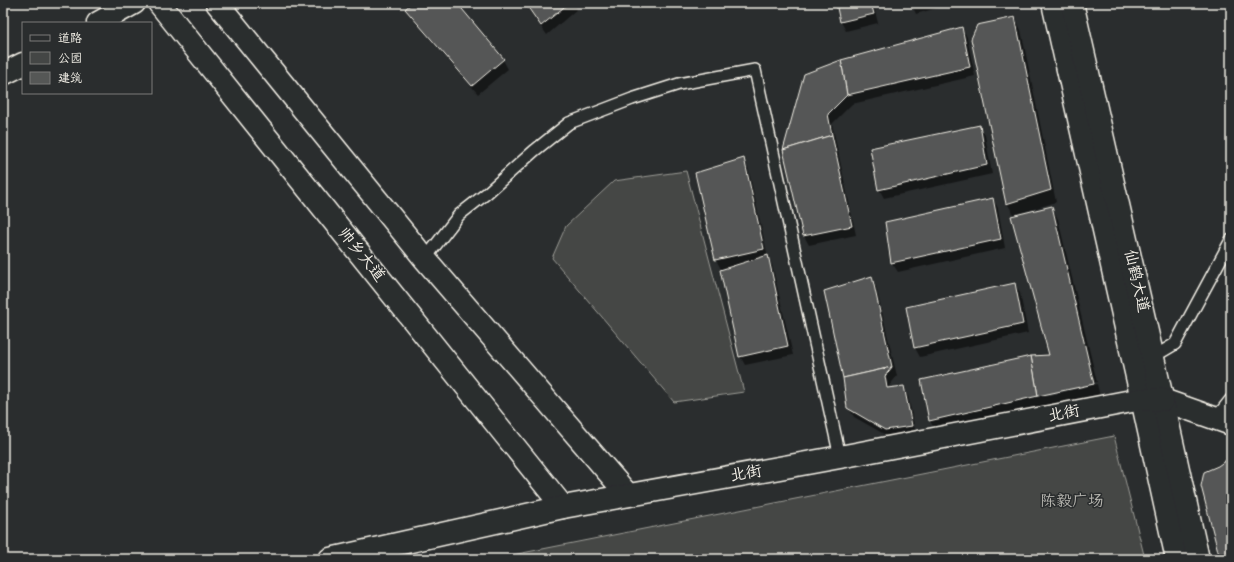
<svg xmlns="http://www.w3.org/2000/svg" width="1234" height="562" viewBox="0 0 1234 562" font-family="'Indie Flower','LXGW WenKai TC',sans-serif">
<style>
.green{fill:#444645;stroke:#9c9c96}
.shadow{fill:#0007}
.building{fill:#555756;stroke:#f4f1e8}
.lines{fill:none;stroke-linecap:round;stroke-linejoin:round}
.service-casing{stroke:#f4f1e8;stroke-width:14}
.tertiary-casing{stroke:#f4f1e8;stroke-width:25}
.secondary-casing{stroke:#f4f1e8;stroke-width:25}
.service{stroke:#2a2d2e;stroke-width:11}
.tertiary{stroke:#2a2d2e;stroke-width:22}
.secondary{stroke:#2a2d2e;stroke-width:22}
.labels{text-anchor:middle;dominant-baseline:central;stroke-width:3;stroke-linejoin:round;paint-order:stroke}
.street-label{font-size:16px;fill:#f4f1e8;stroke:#2a2d2e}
.park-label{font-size:16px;fill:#b6b5af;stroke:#2a2d2e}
</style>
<rect width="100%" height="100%" fill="#2a2d2e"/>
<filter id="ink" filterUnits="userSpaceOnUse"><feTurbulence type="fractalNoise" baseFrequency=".025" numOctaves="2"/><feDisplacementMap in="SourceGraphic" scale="8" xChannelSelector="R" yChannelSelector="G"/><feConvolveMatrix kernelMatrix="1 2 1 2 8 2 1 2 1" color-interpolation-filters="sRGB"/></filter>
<g filter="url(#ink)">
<g class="green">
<polygon points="686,171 744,392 674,402 552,258 566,226 614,181"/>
<polygon points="1114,436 1145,559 492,559"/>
</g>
<g class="shadow">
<polygon points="414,3 456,3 503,60 508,69 478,94 412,18 406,9"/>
<polygon points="524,3 574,3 577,9 547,35"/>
<polygon points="837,3 873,3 878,23 846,31 841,22"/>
<polygon points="911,3 946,3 947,5 916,14"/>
<polygon points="1015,18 1021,30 1056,202 1014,215 1007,203"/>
<polygon points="962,28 967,37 975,76 852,104 832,124 856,235 809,245 804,236 784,150 841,61"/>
<polygon points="979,126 985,135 992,174 884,198 879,189"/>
<polygon points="743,160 748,168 768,257 772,265 793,355 745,365 740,356 726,267 721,269 716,260"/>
<polygon points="993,199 998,208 1005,248 898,272 892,263 887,223"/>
<polygon points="1051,207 1058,219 1097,382 1042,395 1042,397 1097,384 1100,396 1046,408 1044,405 935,430 930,421 1050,356"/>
<polygon points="871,278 876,287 897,376 889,386 890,389 903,387 908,396 916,435 891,438 854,417 848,407"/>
<polygon points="1015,284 1020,293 1028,333 920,357 915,348"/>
</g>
<g class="building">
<polygon points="412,3 457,3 504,59 472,86 405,9"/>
<polygon points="525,3 569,3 541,26"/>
<polygon points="836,3 871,3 874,14 840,22"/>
<polygon points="1015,17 1051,190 1006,204 971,39 977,25"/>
<polygon points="962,27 970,67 847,95 841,60"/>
<polygon points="841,60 847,95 828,114 832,135 783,150 804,74"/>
<polygon points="980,125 987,165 878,190 870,148"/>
<polygon points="832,135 852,226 803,236 783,150"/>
<polygon points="744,158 764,249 715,260 695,173"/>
<polygon points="993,198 1001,239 891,263 885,222"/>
<polygon points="1052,206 1094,384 1038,396 1031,356 1049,355 1011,216"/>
<polygon points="768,255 788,346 739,357 720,270"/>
<polygon points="872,276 892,367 843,378 824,291"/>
<polygon points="1015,283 1023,324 914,348 906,307"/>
<polygon points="1031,356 1038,396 929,421 921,380"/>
<polygon points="892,367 885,376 887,388 904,386 912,426 885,430 847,408 843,378"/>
<polygon points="1229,458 1231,459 1231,559 1220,559 1201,486 1204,472 1218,466"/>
</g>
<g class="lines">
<g class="service-casing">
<g id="service">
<polyline points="425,259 459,215 487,193 534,151 569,123 632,99 679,84 755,70 840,457"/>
<polyline points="1153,357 1175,344 1231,240"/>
<polyline points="1216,418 1231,399"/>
</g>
</g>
<g class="tertiary-casing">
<g id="tertiary">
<polyline points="98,23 134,3"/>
<polyline points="3,74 23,64"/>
<polyline points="1163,400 1231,424"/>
</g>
</g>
<g class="secondary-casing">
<g id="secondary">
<polyline points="159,3 563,507"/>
<polyline points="217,3 425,259 628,495"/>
<polyline points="1053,3 1142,399 1177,559"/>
<polyline points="1072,3 1168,424 1198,559"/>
<polyline points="330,559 563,507 840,457 1142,399 1163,400"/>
</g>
</g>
<use href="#service" class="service"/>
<use href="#tertiary" class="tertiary"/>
<use href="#secondary" class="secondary"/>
</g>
</g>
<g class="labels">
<g class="street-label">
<text transform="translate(361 255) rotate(51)">帅乡大道</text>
<text transform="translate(1136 281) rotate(77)">仙鹤大道</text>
<text transform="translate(1064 414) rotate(-11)">北街</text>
<text transform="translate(746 474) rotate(-10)">北街</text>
</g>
<g class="park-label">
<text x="1072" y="502">陈毅广场</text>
</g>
</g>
<rect width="1234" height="562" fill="none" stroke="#2a2d2e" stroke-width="16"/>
<rect x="8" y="8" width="1218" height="546" fill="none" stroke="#f4f1e8" stroke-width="1.5" filter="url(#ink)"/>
<rect x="22" y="22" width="130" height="72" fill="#2a2d2e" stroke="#7b7b78"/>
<rect x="30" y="35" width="20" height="6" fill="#2a2d2e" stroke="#7b7b78"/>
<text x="58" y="42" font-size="12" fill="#f4f1e8">道路</text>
<rect x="30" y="52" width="20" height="12" fill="#444645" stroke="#7b7b78"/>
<text x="58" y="62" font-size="12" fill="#f4f1e8">公园</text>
<rect x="30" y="72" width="20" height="12" fill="#555756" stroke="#7b7b78"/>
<text x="58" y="82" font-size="12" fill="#f4f1e8">建筑</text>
</svg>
